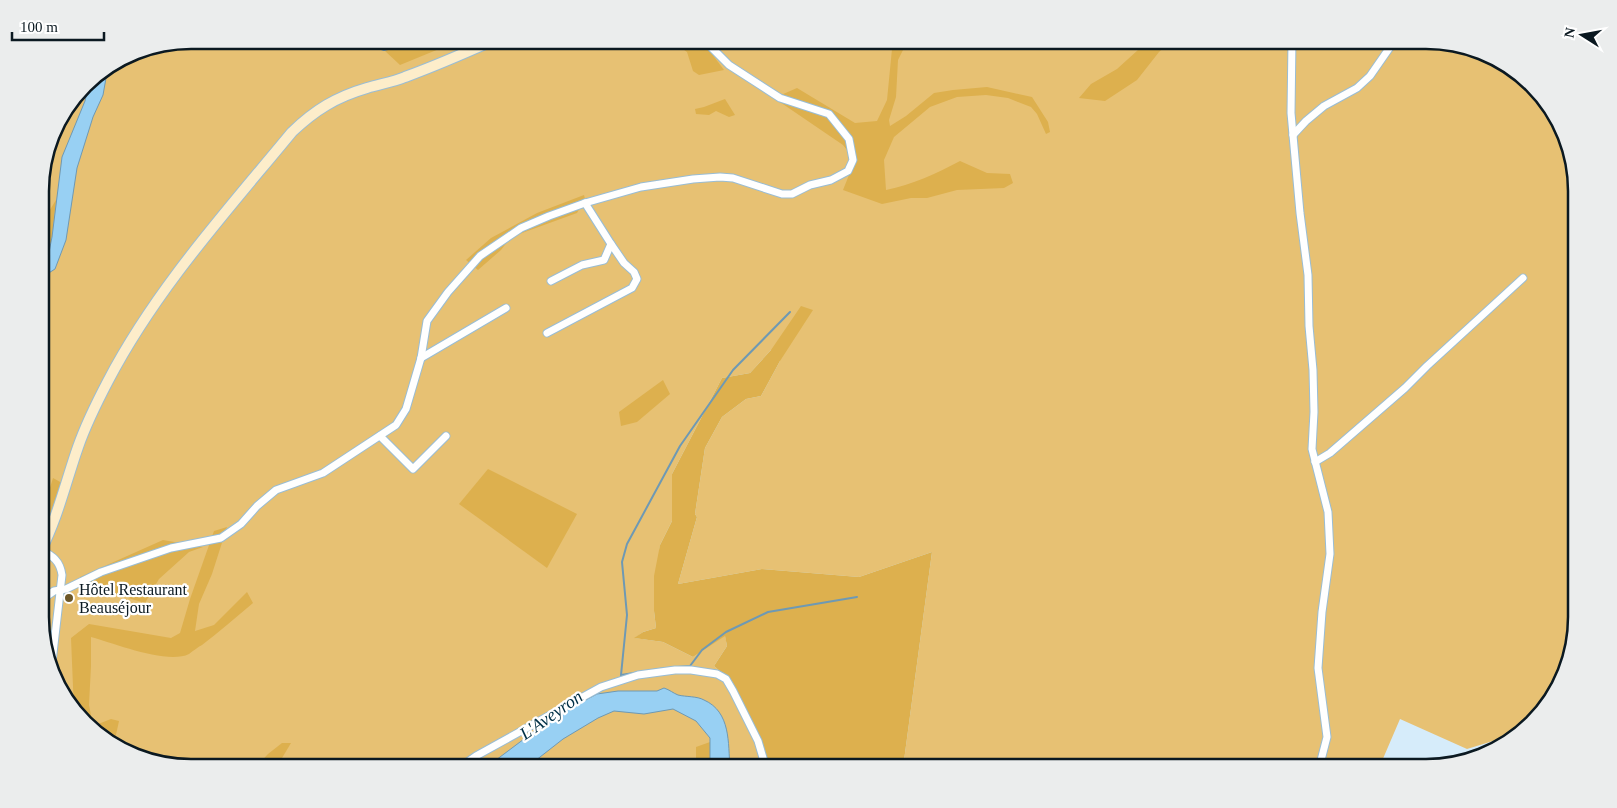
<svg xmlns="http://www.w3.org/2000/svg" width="1617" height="808" viewBox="0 0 1617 808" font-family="Georgia,serif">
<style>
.green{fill:#e7c173}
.forest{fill:#ddb04e}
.water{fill:#98d0f3;stroke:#6e99b4}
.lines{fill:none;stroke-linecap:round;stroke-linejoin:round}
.stream{stroke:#6e99b4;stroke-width:2}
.street-casing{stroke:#9abdd4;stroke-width:9}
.secondary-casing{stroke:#9abdd4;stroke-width:12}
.street{stroke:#fff;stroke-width:7}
.secondary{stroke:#fdedca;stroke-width:10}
.poi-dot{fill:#6e5828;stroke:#fff;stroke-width:2}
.labels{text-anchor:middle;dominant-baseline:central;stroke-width:4.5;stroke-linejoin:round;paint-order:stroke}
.poi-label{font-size:16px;fill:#0b1921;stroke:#fff;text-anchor:start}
.water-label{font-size:18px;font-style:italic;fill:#003046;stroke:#fff}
.rim{fill:none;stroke:#0b1921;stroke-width:2.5}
</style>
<rect width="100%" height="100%" fill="#d6ecfa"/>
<polygon class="green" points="191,40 1426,40 1493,55 1551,107 1576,171 1577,617 1562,684 1519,733 1467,749 1400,719 1379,768 903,768 932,552 859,577 762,569 678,584 697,517 695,514 705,448 722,417 746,399 761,396 780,361 771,350 750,373 722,378 672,474 672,521 660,545 654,611 656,628 643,632 635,638 663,642 693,657 725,635 727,646 714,666 722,673 758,735 768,768 191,768 124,753 71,709 41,637 40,181 56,124 91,78 133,51"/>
<g class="forest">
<polygon points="378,40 461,40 400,65 384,50"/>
<polygon points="510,40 540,40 530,48 484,50"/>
<polygon points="670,40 696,40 709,50 724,70 699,75 693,71 687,52"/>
<path d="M897,40h11l-10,20 -2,37 -7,23 1,6 16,-10 28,-23 19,-3 34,-3 45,10 16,25 2,10 -4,2 -9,-20 -6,-7 -23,-9 -22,-3 -29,2 -27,10 -36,30 -10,23 2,30c26,-5 51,-17 74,-29l27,12 23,1 3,9 -9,5 -47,2 -30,8h-16l-29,6 -39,-14 12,-30 -12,-15 -69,-47 23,-10 58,35 22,-2 10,-21 5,-51z"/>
<polygon points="1149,40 1172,40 1159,52 1137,80 1105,101 1079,98 1091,84 1117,69"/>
<polygon points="725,99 735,115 729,117 716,111 709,115 696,114 695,109 704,107"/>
<polygon points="584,195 585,199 577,213 511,237 501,250 478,270 466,260 491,238 537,213"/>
<polygon points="56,200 52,237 47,262 41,266 40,226"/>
<polygon points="801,306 813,310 780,361 761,396 746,399 722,417 705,448 695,514 697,517 678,584 762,569 859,577 932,552 903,768 768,768 758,735 722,673 714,666 727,646 725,636 693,657 663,642 634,638 643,632 656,628 654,611 654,576 660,545 672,521 672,474 722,378 750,373 771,350"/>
<polygon points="663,380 670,394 637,422 621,426 619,412"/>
<polygon points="488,469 577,514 547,568 459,504"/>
<polygon points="53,478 62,483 51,517 41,540 41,516"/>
<path d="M227,527l-15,47 -13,30 -4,27 19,-6 33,-33 6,11c-17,14 -34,29 -51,42 -4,2 -9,6 -13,9 -22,11 -75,-11 -98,-17v29l-2,39 4,21 18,-7 8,2 -5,23 -40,-33 -3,-73 18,-14 82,14 9,-5 10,-34 24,-68z"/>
<polygon points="163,540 203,547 189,552 159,579 145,603 98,589 83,586 80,577"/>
<polygon points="710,742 710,768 696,768 696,747"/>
<polygon points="282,743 291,743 276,768 255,768 268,754"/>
</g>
<g class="water">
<polygon points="108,67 103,95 93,117 77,168 66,240 55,269 41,278 41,266 47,262 52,237 62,157 85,101 90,80"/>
<path d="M664,688c6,2 9,5 14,7 8,2 19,1 26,5 27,12 24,43 26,68h-20v-30l-14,-17 -23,-12 -29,5 -30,-3 -16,7 -35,21 -37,29h-38l5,-3 3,-5 56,-42 45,-24 21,-3h39z"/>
</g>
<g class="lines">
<g class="stream">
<polyline points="371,40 376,47 384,50 424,40"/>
<polyline points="678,667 690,666 702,650 726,632 768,612 857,597"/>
<polyline points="666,668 621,675 627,615 622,562 627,544 680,446 733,370 790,312"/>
</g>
<g class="street-casing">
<g id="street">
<polyline points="1292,40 1291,113 1300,213 1308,275 1309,326 1313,370 1314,412 1312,449 1328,512 1330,554 1322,612 1318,668 1327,737 1319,768"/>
<polyline points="1293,135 1306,121 1324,106 1357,88 1370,76 1395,40"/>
<polyline points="551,281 582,265 604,260 611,244 585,203"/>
<polyline points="547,333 632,288 637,279 634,272 624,263 611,244"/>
<polyline points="421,358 506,308"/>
<polyline points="380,436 413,469 446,436"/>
<polyline points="1315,462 1330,453 1405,388 1427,366 1523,278"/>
<path d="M41,550c12,6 19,11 21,25l-10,87"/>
<polyline points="41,600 54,591 66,589 101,572 171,548 221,538 241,524 257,506 276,490 323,473 396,425 406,409 421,358 427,321 448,292 480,256 521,228 549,216 585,203 641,187 693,179 720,177 733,178 782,194 792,194 810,185 831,180 848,171 853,160 849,139 829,114 780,98 729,65 704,40"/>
<polyline points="459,768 476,756 601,687 638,675 675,670 691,670 717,674 726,679 733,691 758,741 766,768"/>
</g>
</g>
<g class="secondary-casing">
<path id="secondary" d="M41,550c17,-33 25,-69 37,-103 8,-23 19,-45 30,-66 48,-92 118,-169 184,-249 23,-22 44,-35 75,-44 13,-4 26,-6 38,-11 30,-11 60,-24 89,-37"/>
</g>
<use href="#street" class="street"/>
<use href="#secondary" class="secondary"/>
</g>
<circle class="poi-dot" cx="69" cy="598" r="5"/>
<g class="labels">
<g class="poi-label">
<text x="79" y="589">Hôtel Restaurant<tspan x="79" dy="18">Beauséjour</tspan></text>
</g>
<g class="water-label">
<text transform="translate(551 715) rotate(-35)">L'Aveyron</text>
</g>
</g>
<path d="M0 0H1617V808H0ZM191 49H1426A142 142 0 0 1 1568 191V617A142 142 0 0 1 1426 759H191A142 142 0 0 1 49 617V191A142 142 0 0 1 191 49Z" fill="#ebeded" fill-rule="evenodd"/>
<path class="rim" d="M191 49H1426A142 142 0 0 1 1568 191V617A142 142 0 0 1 1426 759H191A142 142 0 0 1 49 617V191A142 142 0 0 1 191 49Z"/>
<g transform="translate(1582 35) rotate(281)" stroke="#ffffff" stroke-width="4" paint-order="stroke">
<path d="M0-4L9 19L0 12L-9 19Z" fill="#0b1921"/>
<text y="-8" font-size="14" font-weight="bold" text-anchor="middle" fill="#0b1921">N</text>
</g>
<path d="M12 32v8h92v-8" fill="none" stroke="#0b1921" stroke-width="2.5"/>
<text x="20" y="32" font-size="15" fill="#0b1921" stroke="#ffffff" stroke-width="4" paint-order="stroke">100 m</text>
</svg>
